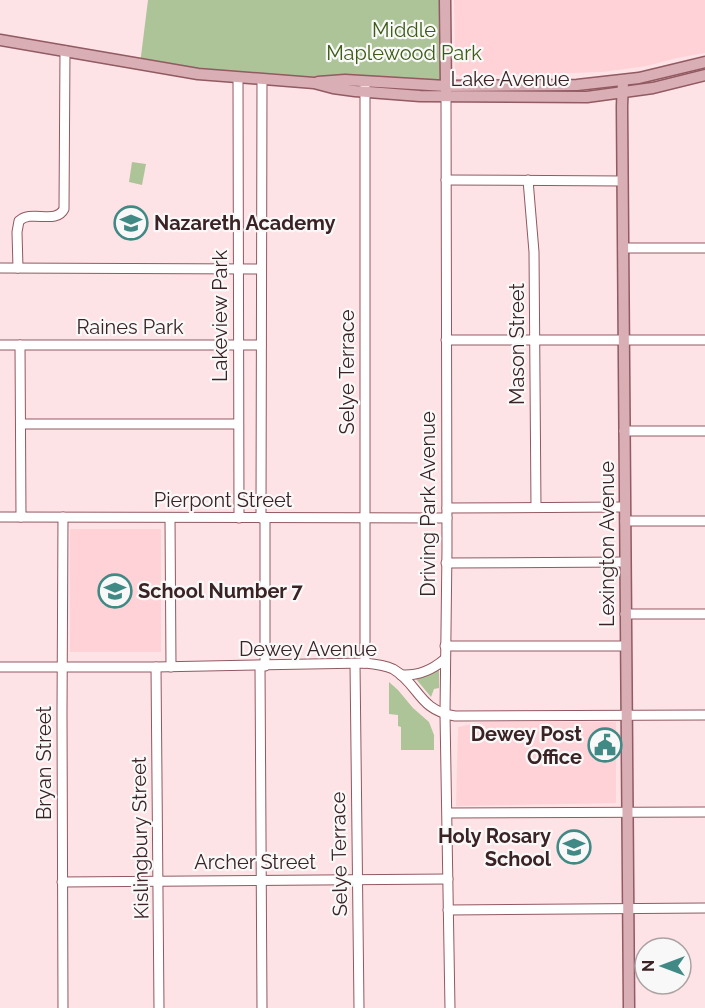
<svg xmlns="http://www.w3.org/2000/svg" width="705" height="1008" viewBox="0 0 705 1008" font-family="Raleway,sans-serif">
<style>
.built{fill:#ffd2d7}
.green{fill:#adc499}
.lines{fill:none;stroke-linecap:round;stroke-linejoin:round}
.minor-casing{stroke:#915961;stroke-width:11}
.major-casing{stroke:#925a62;stroke-width:13}
.minor{stroke:#fff;stroke-width:9}
.major{stroke:#daaeb5;stroke-width:10}
.labels{text-anchor:middle;dominant-baseline:central;stroke-width:4.5;stroke-linejoin:round;paint-order:stroke}
.park-label{font-size:20px;fill:#3d5c15;stroke:#f8f8f8}
.street-label{font-size:20px;fill:#3a2225;stroke:#f8f8f8}
.poi-label{font-size:20px;font-weight:bold;fill:#3a2225;stroke:#f8f8f8;text-anchor:start}
</style>
<rect width="100%" height="100%" fill="#fee3e6"/>
<g class="built">
<polygon points="454,0 705,0 705,53 677,58 647,66 603,72 460,76 456,74 455,70"/>
<rect x="70" y="529" width="91" height="123"/>
<polygon points="481,722 616,722 616,803 456,806 458,727"/>
</g>
<g class="green">
<polygon points="148,0 445,0 446,86 326,81 140,64"/>
<polygon points="132,162 146,164 142,185 129,182"/>
<polygon points="438,670 439,670 439,688 434,689 431,697 416,679"/>
<polygon points="389,682 398,690 413,708 429,722 434,735 434,750 401,750 401,727 398,726 398,715 389,714"/>
</g>
<g class="lines">
<g class="minor-casing">
<g id="minor">
<polyline points="238,78 239,518"/>
<polyline points="446,97 447,548 445,714 450,1008"/>
<polyline points="446,180 622,181"/>
<polyline points="528,180 534,252 536,507"/>
<polyline points="623,248 705,248"/>
<polyline points="0,268 261,269"/>
<path d="M18,268l-1,-36 2,-11c12,-12 37,4 45,-12l1,-158"/>
<polyline points="446,340 705,340"/>
<polyline points="0,345 261,345"/>
<polyline points="20,345 21,517"/>
<polyline points="21,424 238,424"/>
<polyline points="624,431 705,431"/>
<polyline points="447,508 625,507"/>
<polyline points="0,517 447,518"/>
<polyline points="63,517 62,713 63,1008"/>
<polyline points="170,518 171,667"/>
<polyline points="261,518 262,79"/>
<polyline points="265,518 265,666"/>
<polyline points="625,521 705,521"/>
<polyline points="446,563 625,562"/>
<polyline points="625,614 705,614"/>
<polyline points="445,646 626,646"/>
<polyline points="365,663 365,86"/>
<polyline points="355,664 359,1008"/>
<polyline points="260,666 262,1008"/>
<path d="M0,667h156l209,-4c10,1 19,2 28,6 26,15 25,41 62,47l250,-1"/>
<polyline points="156,667 159,1008"/>
<path d="M401,675c18,1 31,-5 44,-16"/>
<polyline points="448,813 705,812"/>
<polyline points="62,882 448,879"/>
<polyline points="448,910 705,908"/>
</g>
</g>
<g class="major-casing">
<g id="major">
<polyline points="445,0 446,91"/>
<polyline points="0,40 198,74 314,83 333,88 355,91 420,96 587,97 653,88 705,75"/>
<polyline points="623,81 622,106 629,1008"/>
<polyline points="318,82 345,80 446,86 577,85 639,78 705,62"/>
</g>
</g>
<use href="#minor" class="minor"/>
<use href="#major" class="major"/>
</g>
<defs>
<g id="school-ring" transform="scale(1.725)"><circle r="9.5" fill="#f8f8f8" stroke="#418985" stroke-width="1.5"/><path d="M0-5L7-2L0 1L-7-2ZM-4 1L0 2.5L4 1V4Q0 6-4 4Z" fill="#418985"/></g>
<g id="civic-ring" transform="scale(1.725)"><circle r="9.5" fill="#f8f8f8" stroke="#418985" stroke-width="1.5"/><path d="M-.6-6.5H3V-4.5H.6V-3L4-1V1h2V6H-6V1h2V-1L-.6-3ZM-1.2 2.5V6h2.4V2.5Z" fill="#418985"/></g>
</defs>
<g fill-rule="evenodd">
<use href="#school-ring" x="131" y="223"/>
<use href="#school-ring" x="115" y="591"/>
<use href="#civic-ring" x="605" y="745"/>
<use href="#school-ring" x="574" y="847"/>
</g>
<g class="labels">
<g class="park-label">
<text x="404" y="30">Middle<tspan x="404" dy="23">Maplewood Park</tspan></text>
</g>
<g class="street-label">
<text x="510" y="79">Lake Avenue</text>
<text transform="translate(220 316) rotate(-90)">Lakeview Park</text>
<text x="130" y="327">Raines Park</text>
<text transform="translate(517 344) rotate(-90)">Mason Street</text>
<text transform="translate(347 372) rotate(-90)">Selye Terrace</text>
<text x="223" y="500">Pierpont Street</text>
<text transform="translate(428 504) rotate(-90)">Driving Park Avenue</text>
<text transform="translate(607 544) rotate(-90)">Lexington Avenue</text>
<text x="308" y="649">Dewey Avenue</text>
<text transform="translate(44 763) rotate(-90)">Bryan Street</text>
<text transform="translate(140 838) rotate(-91)">Kislingbury Street</text>
<text transform="translate(339 854) rotate(-91)">Selye Terrace</text>
<text x="255" y="862">Archer Street</text>
</g>
<g class="poi-label">
<text x="154" y="223">Nazareth Academy</text>
<text x="138" y="591">School Number 7</text>
<text x="582" y="734" text-anchor="end">Dewey Post<tspan x="582" dy="23">Office</tspan></text>
<text x="551" y="836" text-anchor="end">Holy Rosary<tspan x="551" dy="23">School</tspan></text>
</g>
</g>
<g transform="translate(663 966) rotate(270)"><circle r="28" fill="#f8f8f8" stroke="#aca2a4" stroke-width="1.5"/>
<path d="M0-4.5L10 22L0 15L-10 22Z" fill="#418985"/>
<text y="-9" font-size="16" font-weight="bold" text-anchor="middle" fill="#3a2225">N</text>
</g>
</svg>
